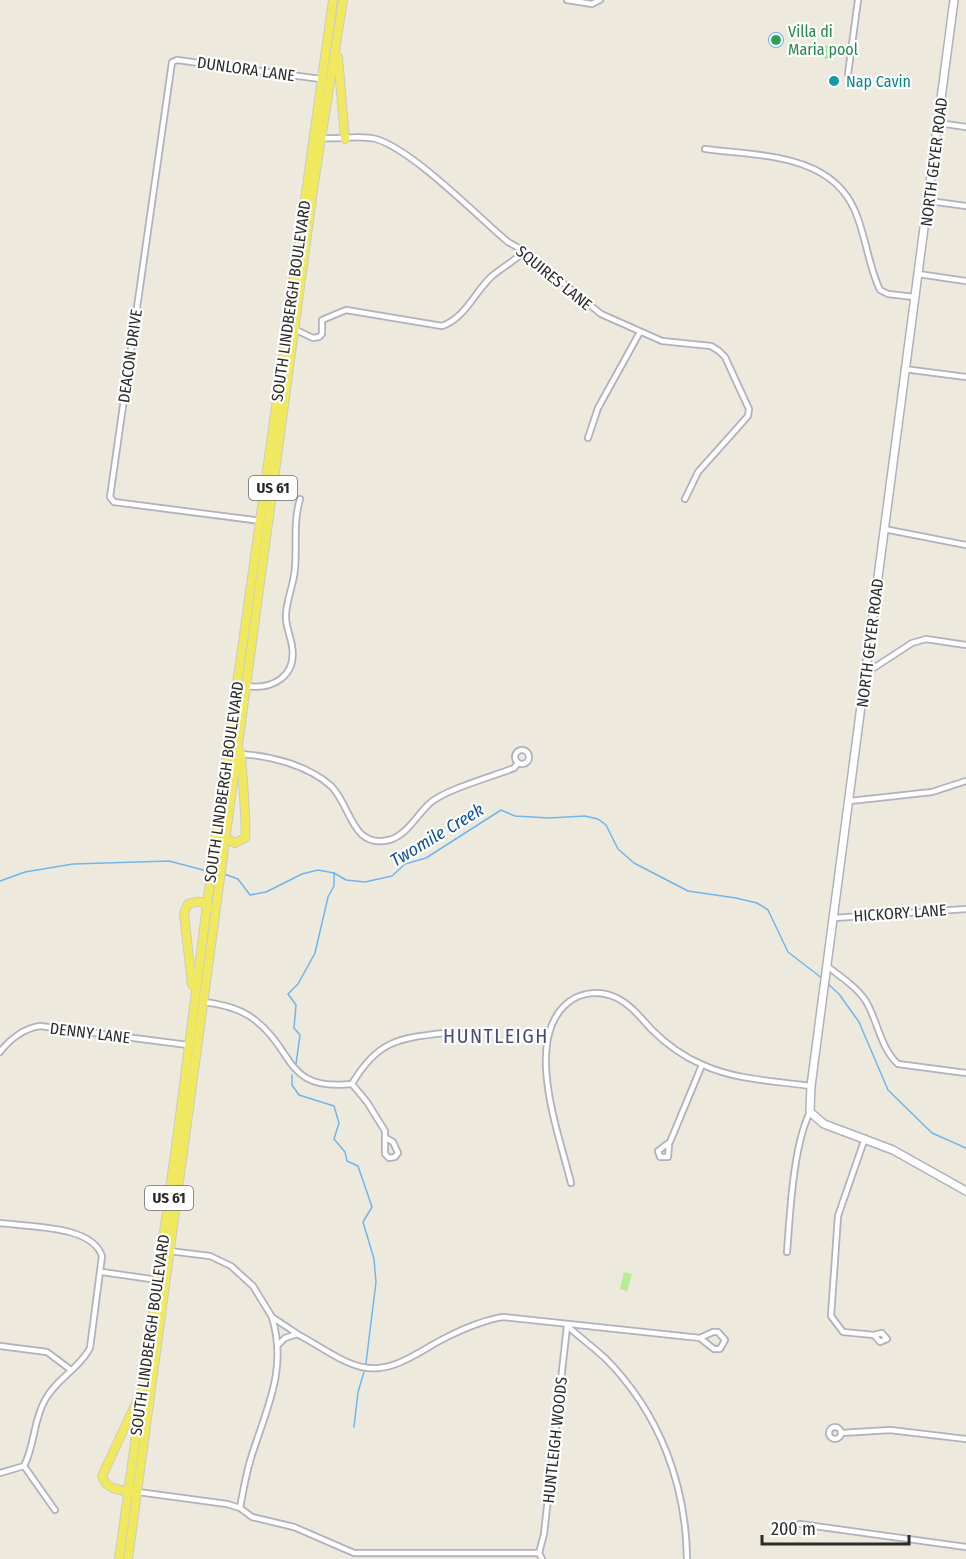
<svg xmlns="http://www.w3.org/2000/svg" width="966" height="1559" viewBox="0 0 966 1559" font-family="'Fira Sans Condensed',sans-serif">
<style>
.green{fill:#a5e499}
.pitch{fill:#b7eb94}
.water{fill:#6fb6ef}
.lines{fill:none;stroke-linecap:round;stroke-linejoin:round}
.stream{stroke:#6fb6ef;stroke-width:1.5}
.street-casing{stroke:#b1b1be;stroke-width:8}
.secondary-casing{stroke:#b1b1be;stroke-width:10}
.primary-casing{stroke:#ccc;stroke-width:10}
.street{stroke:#fff;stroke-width:4.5}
.secondary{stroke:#fff;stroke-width:7}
.primary{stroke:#f1e95d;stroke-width:8}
.leisure-dot{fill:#2e9e5b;stroke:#fff;stroke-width:2}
.culture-dot{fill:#0f9aa8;stroke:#fff;stroke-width:2}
.labels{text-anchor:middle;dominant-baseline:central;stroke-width:4.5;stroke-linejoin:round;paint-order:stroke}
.shield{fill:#fff;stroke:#6b6b6b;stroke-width:1.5}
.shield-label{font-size:15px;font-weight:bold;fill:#2b2b2b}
.leisure-label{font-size:16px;fill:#27864d;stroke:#fff;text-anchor:start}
.street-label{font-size:16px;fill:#2b2b2b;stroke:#fff}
.culture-label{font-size:16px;fill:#0d838f;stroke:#fff;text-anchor:start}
.water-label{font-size:18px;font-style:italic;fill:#0d519d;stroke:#fff}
.quarter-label{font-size:20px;letter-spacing:1.5px;fill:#4b4a7c;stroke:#fff}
</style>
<rect width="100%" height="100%" fill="#ede9dd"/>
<circle class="green" cx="828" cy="52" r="7"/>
<polygon class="pitch" points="624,1272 632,1274 627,1291 620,1289"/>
<circle class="water" cx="776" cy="40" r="8"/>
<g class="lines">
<g class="stream">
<polyline points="224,874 238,879 250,895 266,892 302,874 318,870 334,873 346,880 365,882 392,876 405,864 426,858 501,810 515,816 549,818 585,816 598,819 606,825 618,849 634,863 688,891 736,898 757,903 768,910 788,952 823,979"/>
<polyline points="0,881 25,872 73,864 169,861 207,871"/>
<polyline points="827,983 839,994 859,1022 888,1090 932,1133 966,1148"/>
<polyline points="296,1064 300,1035 294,1028 296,1005 288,994 298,984 315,953 328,897 334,886 334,873"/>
<polyline points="292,1075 292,1085 299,1095 334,1106 339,1123 334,1139 345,1152 347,1161 358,1166 372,1207 363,1222 374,1259 376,1282 366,1363"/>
<polyline points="354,1427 358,1392 364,1372"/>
</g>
<g class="street-casing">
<g id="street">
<polyline points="567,0 592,4 600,0"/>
<polyline points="848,74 858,0"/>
<polyline points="939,123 966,127"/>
<path d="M321,138c19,2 37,-4 55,1 37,11 100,76 132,103l16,9 77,63 61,27 49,5 8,5 6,6 24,52 -1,7 -50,56 -13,27"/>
<path d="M705,149c53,7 126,4 150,62 11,25 13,54 25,79l8,4 26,3"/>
<polyline points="929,201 966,206"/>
<polyline points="918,274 966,281"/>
<path d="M294,329l19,9 6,-1 3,-3v-14l24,-10 96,16c23,-8 32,-33 49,-49 11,-10 23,-15 33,-26"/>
<polyline points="904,369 966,377"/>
<polyline points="588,438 598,408 640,332"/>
<polyline points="261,521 114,502 110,497 172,62 177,60 321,79"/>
<polyline points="884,529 966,545"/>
<polyline points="866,673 912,643 926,639 966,645"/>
<path d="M246,686c27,4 51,-10 46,-40 -2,-12 -7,-21 -6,-32 1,-16 8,-30 9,-46 2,-24 -2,-45 5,-69"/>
<circle cx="522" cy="757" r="7"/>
<path d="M241,754c29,2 67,11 90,32 20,19 20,63 58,54 17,-4 28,-25 40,-36 14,-14 65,-28 85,-36l4,-5"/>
<polyline points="850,801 932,792 966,781"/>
<polyline points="834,918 966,909"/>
<path d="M827,966c15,12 33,23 41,39 10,19 14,45 30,59l68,9"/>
<path d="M203,1002c19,2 37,6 52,18 41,32 29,71 97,64l15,18 18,29v23l4,4 6,-1 3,-4 -5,-11 -7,-4"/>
<path d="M0,1052c9,-12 24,-24 40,-26l148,19"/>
<path d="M352,1084c25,-43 46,-46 93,-51"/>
<polyline points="865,1138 838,1216 831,1316 843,1332 874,1335 882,1333 887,1339 880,1342 874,1335"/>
<polyline points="669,1145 668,1157 660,1157 658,1151 670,1142 702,1065"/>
<path d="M571,1183c-11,-47 -50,-146 -1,-182 14,-10 32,-10 47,-3 14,7 24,20 34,31 15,15 33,28 52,36 33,15 73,16 108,21"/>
<path d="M0,1223c29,4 92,2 102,33l-12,92c-11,21 -34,31 -45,52 -12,21 -10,45 -21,66l-24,7"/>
<polyline points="169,1251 210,1256 231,1266 253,1286 272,1317 296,1333"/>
<path d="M787,1252c3,-38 6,-106 23,-140"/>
<polyline points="102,1272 158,1280"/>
<path d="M567,1326c13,11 27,22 39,33 53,54 80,124 81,200"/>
<path d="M278,1345l7,-7 12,-4c20,10 43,28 65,33 32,7 58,-17 85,-30 18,-9 37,-17 56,-20l197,21 13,-6h5l7,8 -5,9h-6l-14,-11"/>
<polyline points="0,1346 47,1352 71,1370"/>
<circle cx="835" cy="1433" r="6"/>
<polyline points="841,1433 890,1430 966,1439"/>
<polyline points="24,1466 55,1510"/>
<polyline points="138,1492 227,1504 240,1508 252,1517 294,1527 354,1553 539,1553 542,1559"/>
<path d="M240,1508c3,-17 6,-34 11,-50 15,-49 37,-88 21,-141"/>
<polyline points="800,1524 966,1547"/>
<polyline points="539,1553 544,1534 567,1326"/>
</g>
</g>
<g class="secondary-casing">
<polyline id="secondary" points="954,0 811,1086 810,1112 824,1124 893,1150 966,1191"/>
</g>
<g class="primary-casing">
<g id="primary">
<polyline points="338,57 345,139"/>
<path d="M222,836l13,7 10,-5c2,-5 -3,-76 -5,-87"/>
<path d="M192,985l-8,-72 4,-9c8,-3 14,-4 21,3"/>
<path d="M133,1492c-12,-2 -27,-2 -31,-16l36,-77"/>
<polyline points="119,1559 179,1124 217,827 333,0"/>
<polyline points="128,1559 314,183 343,0"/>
</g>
</g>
<use href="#street" class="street"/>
<use href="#secondary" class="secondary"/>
<use href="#primary" class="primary"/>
</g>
<circle class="leisure-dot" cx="776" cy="40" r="6"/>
<circle class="culture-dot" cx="834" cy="81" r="6"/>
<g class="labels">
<g class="shield">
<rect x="249" y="476" width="48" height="24" rx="4.5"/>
<rect x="145" y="1186" width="48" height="24" rx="4.5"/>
</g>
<g class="shield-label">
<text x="273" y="488">US 61</text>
<text x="169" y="1198">US 61</text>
</g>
<g class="leisure-label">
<text x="788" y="31">Villa di<tspan x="788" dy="18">Maria pool</tspan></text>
</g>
<g class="street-label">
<text transform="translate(246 69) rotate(8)">DUNLORA LANE</text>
<text transform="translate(934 162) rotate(-83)">NORTH GEYER ROAD</text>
<text transform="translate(554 278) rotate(39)">SQUIRES LANE</text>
<text transform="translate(291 301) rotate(-82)">SOUTH LINDBERGH BOULEVARD</text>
<text transform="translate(130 356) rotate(-82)">DEACON DRIVE</text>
<text transform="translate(870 643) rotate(-83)">NORTH GEYER ROAD</text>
<text transform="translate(224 782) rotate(-82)">SOUTH LINDBERGH BOULEVARD</text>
<text transform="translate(900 913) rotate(-4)">HICKORY LANE</text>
<text transform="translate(90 1033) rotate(7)">DENNY LANE</text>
<text transform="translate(150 1335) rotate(-82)">SOUTH LINDBERGH BOULEVARD</text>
<text transform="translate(555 1440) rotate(-84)">HUNTLEIGH WOODS</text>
</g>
<g class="culture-label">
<text x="846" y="81">Nap Cavin</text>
</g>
<g class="water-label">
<text transform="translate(437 835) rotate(-31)">Twomile Creek</text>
</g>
<g class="quarter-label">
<text x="496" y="1036">HUNTLEIGH</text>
</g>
</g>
<path d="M762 1535v9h147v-9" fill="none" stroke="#2b2b2b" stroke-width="3"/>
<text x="771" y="1535" font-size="18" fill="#2b2b2b" stroke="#ffffff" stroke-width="4.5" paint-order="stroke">200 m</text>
</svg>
